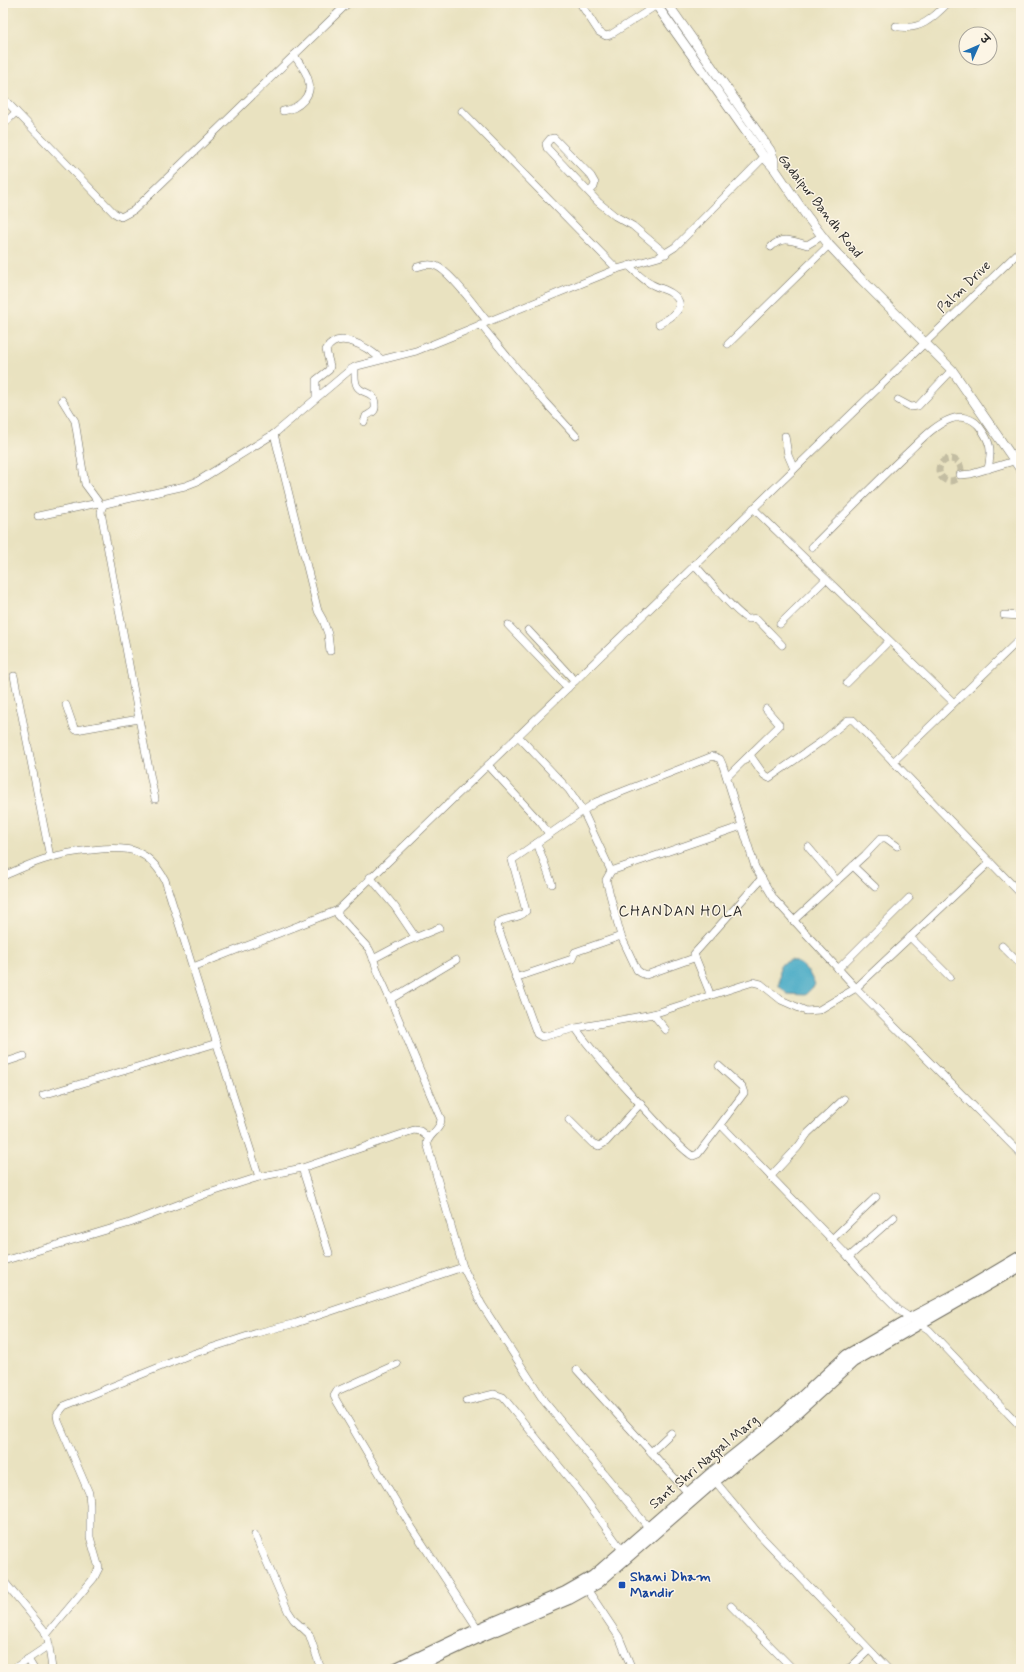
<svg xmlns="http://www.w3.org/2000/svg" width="1024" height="1672" viewBox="0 0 1024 1672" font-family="Mynerve,'Playpen Sans Deva',sans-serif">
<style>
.water{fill:#47aac6;stroke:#396a78}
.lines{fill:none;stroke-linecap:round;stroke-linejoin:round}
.minor-tunnel{stroke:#c3bda2;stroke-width:7;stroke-dasharray:7 3.5;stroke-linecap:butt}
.minor-casing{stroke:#6e6b5f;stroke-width:8}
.tertiary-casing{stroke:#6e6b5f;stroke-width:10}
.secondary-casing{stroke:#6e6b5f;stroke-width:12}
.minor{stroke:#fff;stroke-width:7}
.tertiary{stroke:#fff;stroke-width:9}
.secondary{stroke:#fff;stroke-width:10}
.transit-dot{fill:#1a4fb4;stroke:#fcf5e5;stroke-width:1.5}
.labels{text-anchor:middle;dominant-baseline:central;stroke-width:3;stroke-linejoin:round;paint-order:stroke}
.street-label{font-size:14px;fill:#2b2b2b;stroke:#fcf5e5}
.transit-label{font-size:14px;font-weight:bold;fill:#164399;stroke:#fcf5e5;text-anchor:start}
.neighbourhood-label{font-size:15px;letter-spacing:1px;fill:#2b2b2b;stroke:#fcf5e5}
</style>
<rect width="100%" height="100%" fill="#fcf5e5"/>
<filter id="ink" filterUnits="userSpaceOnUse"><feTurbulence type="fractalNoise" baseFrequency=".025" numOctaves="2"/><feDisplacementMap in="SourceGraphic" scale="8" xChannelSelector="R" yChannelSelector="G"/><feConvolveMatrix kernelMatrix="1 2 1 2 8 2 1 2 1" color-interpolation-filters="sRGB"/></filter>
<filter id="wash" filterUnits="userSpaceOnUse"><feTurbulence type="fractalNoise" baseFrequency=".012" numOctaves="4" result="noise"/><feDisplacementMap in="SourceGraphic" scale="16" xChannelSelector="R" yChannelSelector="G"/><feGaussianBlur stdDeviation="0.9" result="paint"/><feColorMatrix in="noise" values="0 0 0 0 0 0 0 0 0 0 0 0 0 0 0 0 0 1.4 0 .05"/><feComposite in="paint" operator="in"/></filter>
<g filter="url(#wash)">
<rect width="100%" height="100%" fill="#e9e2c0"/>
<path class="water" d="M791,960c15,5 18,12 24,25l-10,10 -18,-1 -8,-8 1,-21z"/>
</g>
<g filter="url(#ink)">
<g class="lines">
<circle class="minor-tunnel" cx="950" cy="470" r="11"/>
<g class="minor-casing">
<g id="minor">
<polyline points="580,3 599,32 606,36 610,35 657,5"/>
<polyline points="975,4 976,3"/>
<path d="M896,26c23,6 37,-8 52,-23"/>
<polyline points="3,98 114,213 121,217 134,210 348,3"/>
<path d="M283,111c15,-2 31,-15 25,-32 -2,-9 -10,-17 -14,-24"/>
<polyline points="462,111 617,269"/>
<polyline points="3,125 16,112"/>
<polyline points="589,192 594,187 595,183 591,176 558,142 554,138 550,139 546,144 547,148 598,202 615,216 633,226 666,254"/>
<path d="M771,247c11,-12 22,-6 36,-2l15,-9"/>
<path d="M629,266c7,6 14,14 22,18 7,4 14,5 20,9 20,13 0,25 -12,31"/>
<path d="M417,267c6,-2 13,-4 19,-1 14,5 41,43 51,55"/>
<polyline points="480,324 544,401 576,436"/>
<polyline points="728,344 829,245"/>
<path d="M355,367c0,6 -1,14 2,19 5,9 18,4 18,19 1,7 -4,8 -9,11l-2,6"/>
<path d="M316,397v-17l13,-10 1,-4 -4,-16c12,-22 42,-2 55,9"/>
<polyline points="62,400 75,421 85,484 102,507"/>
<polyline points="898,400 911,407 918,406 952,370"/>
<polyline points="274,434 318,611 323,620 328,634 330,651"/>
<polyline points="785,436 788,455 794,469"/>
<polyline points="960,475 971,474 1014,461"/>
<polyline points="753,508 953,702"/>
<polyline points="38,516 98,503"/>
<path d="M812,547c31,-31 62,-63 94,-93 13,-12 28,-29 45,-35 10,-4 21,-1 28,7 12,16 13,24 9,43"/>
<path d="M694,564c9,10 44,52 54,55 3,0 6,-1 9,0l25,26"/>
<polyline points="1004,615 1021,616"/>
<polyline points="780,624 826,579"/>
<polyline points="508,625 568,688"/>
<polyline points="528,630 575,681"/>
<polyline points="14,676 50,857"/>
<polyline points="847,683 889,641"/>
<polyline points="66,705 74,728 76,730 139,719"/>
<polyline points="518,736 569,790 583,811 611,871"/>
<polyline points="750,755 764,775 769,778 822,741 848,720 853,720 1021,894"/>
<polyline points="893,762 1021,638"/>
<polyline points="488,765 541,823 549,834"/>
<polyline points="727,777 779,726 779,724 766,709"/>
<polyline points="155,799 139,719 101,512 102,507 105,504 185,486 198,481 274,434 351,369 357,366 416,351 617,269 659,257 675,247 764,157"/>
<polyline points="537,843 552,884"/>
<polyline points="808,847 837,881"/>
<polyline points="853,866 875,887"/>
<path d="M3,876c15,-6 30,-14 46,-18 19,-6 70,-14 88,-6 13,5 22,17 28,28l94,297 43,-9 112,-38 6,1 9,7"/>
<polyline points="370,877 395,907 416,938"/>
<polyline points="793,921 865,855 881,838 886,838 897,846"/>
<polyline points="910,937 950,977"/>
<polyline points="1002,946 1021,965"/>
<polyline points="694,958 646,975 641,973 637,970 621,936 606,880 611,871 742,826"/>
<polyline points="373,959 405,942 439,928"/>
<polyline points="193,967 338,910"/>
<polyline points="838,969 909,898"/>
<polyline points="515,978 572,959 575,952 621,936"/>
<polyline points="709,996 753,982 761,984 781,1000 806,1011 819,1010 856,988 990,862"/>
<polyline points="391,999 456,960"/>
<polyline points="653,1014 666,1030"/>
<path d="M576,1028l-34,9 -5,-3 -40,-109c5,-9 22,-5 29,-14l-14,-51 84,-58 117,-46 7,3 3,7 32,101 19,32 82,89 165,166"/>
<polyline points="3,1063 24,1056"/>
<path d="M719,1066l23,21 2,6 -46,61 -5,2c-13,-5 -109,-113 -117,-128l77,-14 56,-18v-5l-15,-37 68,-76"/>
<polyline points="43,1095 217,1043"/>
<polyline points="569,1120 592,1143 599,1146 606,1142 641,1103"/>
<polyline points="721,1125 845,1253 871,1282 900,1311 929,1330 1021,1427"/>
<polyline points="302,1168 329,1253"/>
<polyline points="771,1176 798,1147 808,1133 844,1099"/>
<polyline points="832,1239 876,1197"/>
<polyline points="849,1257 894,1217"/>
<polyline points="3,1261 130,1223 203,1195 259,1177"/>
<polyline points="397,1364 337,1391 334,1396 336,1400 407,1520 478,1629"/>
<polyline points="577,1370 688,1493"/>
<polyline points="466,1401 494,1394 503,1397 580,1492 622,1550"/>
<polyline points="651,1452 671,1433"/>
<polyline points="715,1481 759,1534 888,1669"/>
<path d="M648,1527l-104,-126 -62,-96 -19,-38 -36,-124c2,-9 14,-13 14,-24 -21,-47 -39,-95 -61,-142 -4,-9 -6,-19 -11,-28l-31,-34v-5l683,-660"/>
<polyline points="255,1535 288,1611 294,1620 309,1634 321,1669"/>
<polyline points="3,1580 44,1630 48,1639 52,1669"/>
<polyline points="585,1586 619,1637 632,1669"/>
<polyline points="731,1606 793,1669"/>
<polyline points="46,1635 94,1578 99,1568 90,1537 90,1505 89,1493 58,1421 57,1415 64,1406 189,1355 257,1333 296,1323 463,1267"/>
<polyline points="28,1659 34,1669"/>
<polyline points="13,1669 49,1645"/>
<polyline points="849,1669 869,1650"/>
</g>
</g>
<g class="tertiary-casing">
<g id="tertiary">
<polyline points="655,3 764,157 774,168 806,215 829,245 861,279 952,370 1021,470"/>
<polyline points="667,3 770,150 774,160 774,168"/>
</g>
</g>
<g class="secondary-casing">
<g id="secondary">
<polyline points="394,1669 478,1629 565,1592 593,1576 709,1475 769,1427 847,1355 911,1318 962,1291 1021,1256"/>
<polyline points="412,1669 482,1636 569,1599 598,1583 715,1481 775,1433 853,1362 1021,1266"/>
</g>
</g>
<use href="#minor" class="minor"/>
<use href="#tertiary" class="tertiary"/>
<use href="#secondary" class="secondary"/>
</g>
</g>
<rect class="transit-dot" x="618" y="1581" width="8" height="8" rx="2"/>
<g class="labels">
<g class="street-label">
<text transform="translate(820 206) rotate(52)">Gadaipur Bandh Road</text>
<text transform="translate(964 287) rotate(-44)">Palm Drive</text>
<text transform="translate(704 1462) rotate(-40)">Sant Shri Nagpal Marg</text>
</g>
<g class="transit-label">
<text x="630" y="1577">Shani Dham<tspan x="630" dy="16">Mandir</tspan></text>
</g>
<g class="neighbourhood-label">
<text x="681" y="912">CHANDAN HOLA</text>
</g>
</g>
<rect width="1024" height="1672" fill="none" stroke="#fcf5e5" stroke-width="16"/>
<g transform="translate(978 46) rotate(45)"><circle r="19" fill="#fcf5e5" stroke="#a8a49b"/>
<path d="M0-3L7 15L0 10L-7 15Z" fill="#1f6fb2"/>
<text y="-6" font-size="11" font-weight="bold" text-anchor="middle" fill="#2b2b2b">उ</text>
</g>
</svg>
